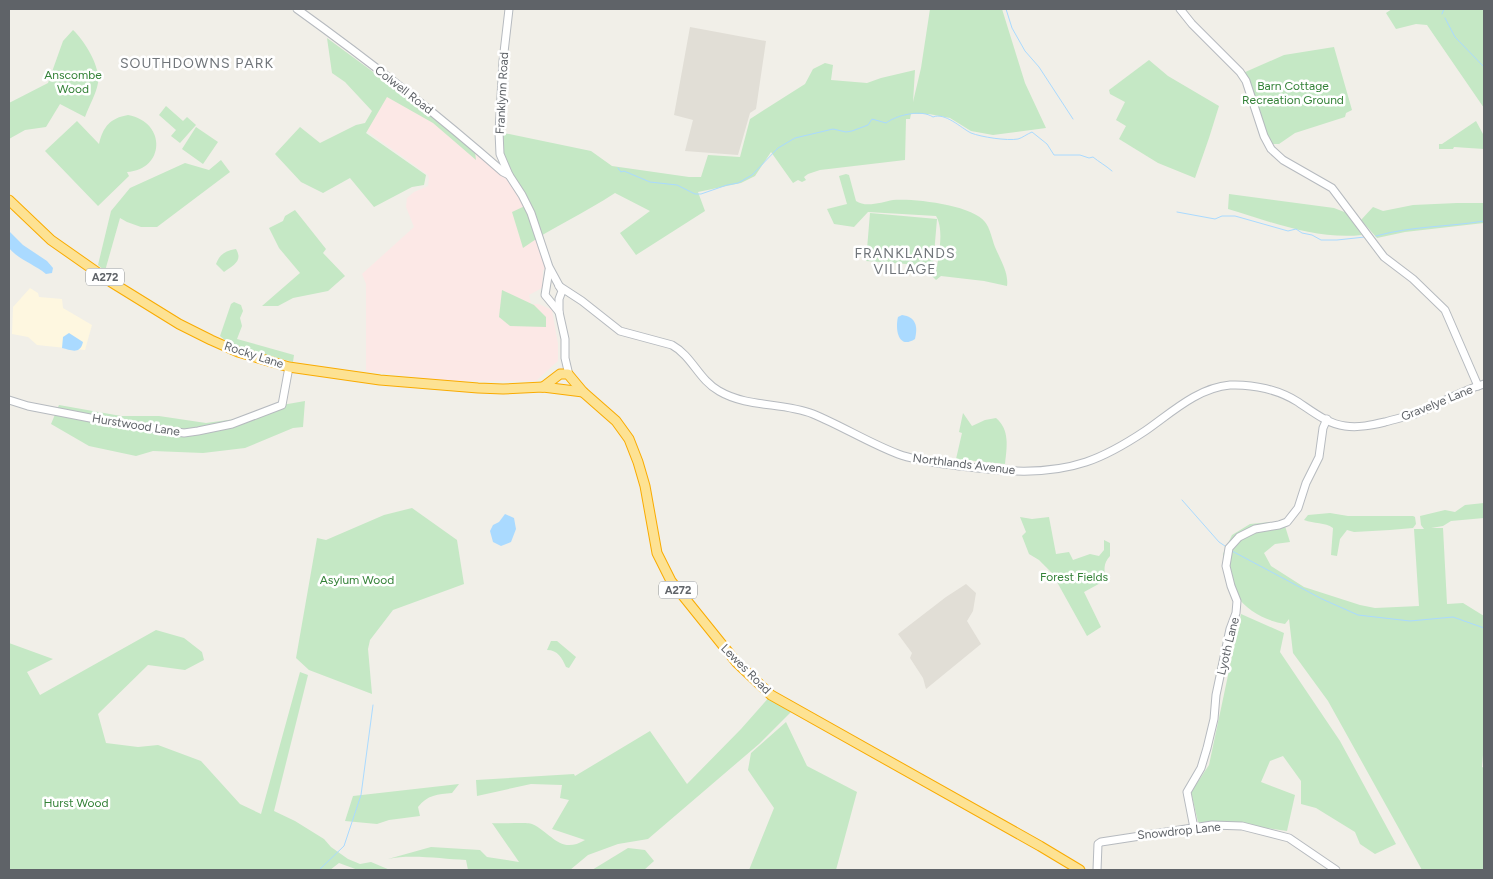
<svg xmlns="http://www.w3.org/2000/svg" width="1493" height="879" viewBox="0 0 1493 879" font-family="Figtree,sans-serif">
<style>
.commercial{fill:#fef7e0}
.education{fill:#e1ded6}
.medical{fill:#fce8e6}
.green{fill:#c5e8c5}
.water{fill:#aadaff}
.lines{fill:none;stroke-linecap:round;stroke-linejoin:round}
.stream{stroke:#aadaff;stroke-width:1}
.secondary-casing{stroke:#b6babf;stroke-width:9}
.highway-casing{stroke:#f9ab00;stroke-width:11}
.secondary{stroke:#fff;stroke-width:7}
.highway{stroke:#fde293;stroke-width:9}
.labels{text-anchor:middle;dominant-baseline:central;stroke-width:5;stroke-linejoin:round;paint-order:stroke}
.shield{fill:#fff;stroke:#8f9295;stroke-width:1}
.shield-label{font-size:11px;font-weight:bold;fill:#5f6368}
.park-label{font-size:12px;fill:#348238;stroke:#fff}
.street-label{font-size:12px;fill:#5f6368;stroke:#fff}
.neighbourhood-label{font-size:14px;letter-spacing:1px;fill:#70757a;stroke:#fff}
</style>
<rect width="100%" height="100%" fill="#f1efe8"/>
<polygon class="commercial" points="30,288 38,293 39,297 62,299 63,308 92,325 85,350 37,345 28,337 12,334 13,307"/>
<g class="education">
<polygon points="690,27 766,41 756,109 750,113 738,155 685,151 693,120 674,115"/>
<polygon points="966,584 976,593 973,611 967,621 981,644 926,689 923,678 910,658 912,653 898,634 946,597"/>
</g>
<polygon class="medical" points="391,84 470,143 516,187 549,267 543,270 542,288 529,295 531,304 539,304 552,310 558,344 558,361 536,381 448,381 366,371 366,284 362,274 414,227 406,207 407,198 414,192 428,186 429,179 428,175 367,131"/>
<g class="green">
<path d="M930,9h72l23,74 21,45 -53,7 -22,-4 -21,-13 -21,-4h-18l-1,5h-4l-1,41 -85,10 -12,4 -4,3 2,3 -4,2 -4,-2 -5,3 -22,-31 -16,24 -14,7 -43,9 7,19 -69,44 -16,-22 30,-22 -35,-18c-30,20 -63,34 -92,55l-11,-36 15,-7 -27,-51 -1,-22 92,19 21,15 77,11h12l7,-22 32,2 10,-38 55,-35 8,-15 12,-6 8,2 -2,15 36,3 14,-5 34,-8 -2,32 8,-34z"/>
<polygon points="1392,9 1484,9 1484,108 1427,25 1416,24 1396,29 1386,13"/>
<path d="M73,30c11,10 28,37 25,53 -2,11 -9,23 -13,34l-25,-13 -14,23 -21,3 -16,9v-36l39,-20 15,-42z"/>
<polygon points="327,38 437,119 475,152 476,160 433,123 387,97 366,133 426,175 424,185 412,187 374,207 350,178 323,193 301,182 275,154 300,127 320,143 356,125 365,123 372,111 345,82 332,73"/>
<polygon points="1334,47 1352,110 1346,113 1345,117 1295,133 1279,144 1272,144 1265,134 1243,73 1284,55"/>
<polygon points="1149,60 1168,76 1219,106 1209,138 1195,178 1158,163 1119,139 1126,126 1116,120 1125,102 1110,94 1109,90"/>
<polygon points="166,106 183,121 187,117 196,125 180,143 171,136 176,130 159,115"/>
<path d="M128,115c39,7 37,55 -1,57l2,4 -31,30 -53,-55 32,-30 22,23c4,-17 11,-26 29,-29z"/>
<polygon points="1476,121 1483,134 1484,149 1454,147 1453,149 1439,149 1439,144 1442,144"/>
<polygon points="196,127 218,142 203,164 182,149"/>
<polygon points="221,160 230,172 157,227 141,227 127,222 120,218 105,271 98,265 111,211 130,188 185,163 209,170"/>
<path d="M846,174l3,1 7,26c10,7 26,1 37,-1 20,-2 80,5 92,22 5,6 7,17 10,25 5,12 14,26 12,39l-23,-5 -43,-5 -5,4 -4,-4 1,-7 4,-2c2,-14 7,-38 -1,-51l-68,-4 -14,15 -20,-3 -7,-15 20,-5 -8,-28z"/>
<path d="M1229,194l105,14 13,5 15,22c-45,5 -91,-13 -134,-26z"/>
<polygon points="1457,203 1484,203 1484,223 1405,232 1377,238 1361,220 1373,207 1383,211 1413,205"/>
<polygon points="295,210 326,249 323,253 345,276 328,291 293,298 278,306 262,306 300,273 279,248 269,228 283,221 285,216"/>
<polygon points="870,213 937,219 933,266 866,261"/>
<path d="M236,249c7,12 -2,16 -12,23l-8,-8c4,-10 9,-13 20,-15z"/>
<polygon points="502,290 534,305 546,317 546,327 510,326 499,317"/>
<polygon points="234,302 241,305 243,311 240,318 242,326 237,339 294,355 293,362 232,346 220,336 231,304"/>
<polygon points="305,401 303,427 293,428 245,448 203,453 153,451 136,456 89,446 51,424 59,405 121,416 159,416 206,423 250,417 282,405"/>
<path d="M963,413l9,13 13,-6 11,-2c14,12 11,29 9,46l-49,-5 6,-26 -3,-1z"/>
<path d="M1484,503v15l-33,3 -8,5 -12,2h12l4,76 16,-1 21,13v127l-2,24 2,1v102h-62l-94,-169 -35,-48 -4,-34 -4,5c-19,-3 -38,-13 -49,-29 -5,-7 -10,-31 -13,-41l9,-19 18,-11 21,-2 14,4 5,16 -15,2 -11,9 7,13 33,21 56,18 15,3 44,-2 -5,-77h10l-3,-4 -1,-9 25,-6 10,2 10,-7z"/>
<polygon points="412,508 457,540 464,584 393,610 370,640 368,649 372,694 309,670 296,658 317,538 326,540 384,515"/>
<path d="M1330,513l18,3h65l2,1 1,7 -3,4 -23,2 -36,2 -7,-2 -7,9 -3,17 -6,-1 2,-27c-8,-6 -19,-4 -29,-8l4,-5z"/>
<path d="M1020,517l12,2 17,-2 7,37 13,-2 4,8 17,-6 9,2 5,-6v-10l6,3v13c-7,7 -6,15 -4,24l-22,12 17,35 -14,9 -35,-63 -13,-13 -10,-6 -7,-18 4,-4z"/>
<polygon points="1241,614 1284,633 1280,652 1340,741 1396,844 1375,854 1360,844 1355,832 1316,808 1301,804 1301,781 1283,756 1270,761 1261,782 1295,795 1287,831 1232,823 1198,822 1191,792 1209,765"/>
<polygon points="156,630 184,638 202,652 204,660 185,670 148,665 98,714 106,743 138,747 158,745 201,761 240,804 261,814 300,672 308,675 274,811 295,821 324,839 331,847 348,859 360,864 371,862 390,870 358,870 339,863 330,870 9,870 9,643 53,659 27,672 40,695"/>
<path d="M551,641h6l19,16 -7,11 -3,-1c-4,-9 -8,-17 -19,-17z"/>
<path d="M771,695l25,12 -37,37 -111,95 -30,5 -30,11 -18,15h-102l-2,-10c-24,-1 -55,-6 -78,-1l43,-12 49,3 7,7 32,5 -27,-39c9,1 35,-1 40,1 20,9 28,31 53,16l-33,-11 17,-29 -9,-2 2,-13 -31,-1 -54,12 -1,-16 98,-6 1,2 75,-45 37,53 54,-55z"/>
<polygon points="786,722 807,766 857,792 836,870 749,870 774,808 748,770 751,753"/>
<path d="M459,784l-7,9c-14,1 -25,2 -34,14l2,9 -31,4 -12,4 -32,-3 8,-25z"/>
<polygon points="628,848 645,850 654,861 644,870 592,870"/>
</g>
<g class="water">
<path d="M9,231l14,14 24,16 6,7 -1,5 -6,1c-12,-10 -27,-14 -37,-26z"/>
<path d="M902,315c14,2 16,11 13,24 -17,11 -20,-10 -17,-22z"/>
<path d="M69,333l14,9c-3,13 -12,8 -21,6l1,-11z"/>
<polygon points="505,514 514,518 516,529 511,542 501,546 493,542 490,531 493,525 499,522"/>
</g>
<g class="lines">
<g class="stream">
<polyline points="1006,9 1012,28 1025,51 1039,67 1073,119"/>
<polyline points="1442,14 1444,9"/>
<polyline points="1445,18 1455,37 1484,67"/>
<path d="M618,168l3,4 3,-1 26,11 27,3 18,9h6l26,-9 11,-2 14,-8 26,-27 17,-10 38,-9 13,3 6,-1 16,-6 4,-6 14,4c11,-8 35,-14 47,-6 12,-5 28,11 38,16 10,4 36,8 47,6 4,-1 9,-5 14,-7l15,12 7,11h26l9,3 4,-1c6,5 12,8 19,14"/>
<polyline points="1177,212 1215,219 1222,216 1235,216 1288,231 1296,229 1302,233 1312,235 1321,240 1337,240 1365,237"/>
<path d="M1376,236c35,-10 72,-9 108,-15"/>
<polyline points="1182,500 1219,542 1225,546"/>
<polyline points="1232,551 1322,599 1358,615 1410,621 1453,617 1484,628"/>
<polyline points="319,870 344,846 361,795 373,705"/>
</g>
<g class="secondary-casing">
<g id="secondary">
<path d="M297,9c71,51 140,105 206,163l6,3"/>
<polyline points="509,9 503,61 499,132 500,154 509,175 522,195 531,213 549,267 562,291 559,299 559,312 565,339 565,358 569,375"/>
<polyline points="1180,9 1192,24 1240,72 1246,81 1264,136 1271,149 1283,160 1332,188 1384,257 1413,279 1445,310 1478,386"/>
<polyline points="549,270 545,295 559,312"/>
<path d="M559,286l23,15 38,30 52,14c20,11 27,35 47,46 29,17 64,11 94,23 29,12 56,29 85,40 19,7 40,9 61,12 43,5 85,10 127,-4 21,-7 41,-19 59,-31 26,-18 52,-43 85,-46 24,-1 49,5 68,17 15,10 30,22 47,24 14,2 27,-1 40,-4 10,-3 20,-5 30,-8 23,-9 45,-23 69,-30"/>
<polyline points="9,400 28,406 116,423 184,433 198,431 232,424 282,405 289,367"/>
<polyline points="1194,828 1187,792 1201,768 1207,748 1214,719 1216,695 1230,629 1236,613 1237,601 1231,586 1226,566 1229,548 1239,537 1255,529 1279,525 1287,522 1298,508 1306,483 1319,457 1323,428 1327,419"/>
<polyline points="1097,870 1098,844 1101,842 1212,825 1242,826 1289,838 1336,870"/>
</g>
</g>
<g class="highway-casing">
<g id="highway">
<polyline points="9,200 51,240 111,282 179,324 211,340 238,352 289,367 380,380 478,388 503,389 543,387 583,392"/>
<polyline points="543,387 560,374 568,374 583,392 616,421 629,439 638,462 645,486 657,553 671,581 737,663 771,695 1040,846 1080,870"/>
</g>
</g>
<use href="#secondary" class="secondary"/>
<use href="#highway" class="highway"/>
</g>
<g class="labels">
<g class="shield">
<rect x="86" y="268.5" width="38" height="17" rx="4"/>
<rect x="659" y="581.5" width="38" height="17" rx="4"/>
</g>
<g class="shield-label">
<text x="105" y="277">A272</text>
<text x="678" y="590">A272</text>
</g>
<g class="park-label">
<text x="73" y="75">Anscombe<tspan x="73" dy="14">Wood</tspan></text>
<text x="1293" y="86">Barn Cottage<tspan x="1293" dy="14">Recreation Ground</tspan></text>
<text x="1074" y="577">Forest Fields</text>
<text x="357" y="580">Asylum Wood</text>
<text x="76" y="803">Hurst Wood</text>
</g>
<g class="street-label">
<text transform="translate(404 90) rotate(38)">Colwell Road</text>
<text transform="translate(502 93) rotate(-87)">Franklynn Road</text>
<text transform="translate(254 355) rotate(18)">Rocky Lane</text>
<text transform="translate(1437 403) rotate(-22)">Gravelye Lane</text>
<text transform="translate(136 425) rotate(9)">Hurstwood Lane</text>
<text transform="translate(964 464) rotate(7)">Northlands Avenue</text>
<text transform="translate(1228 646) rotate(-76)">Lyoth Lane</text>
<text transform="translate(746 669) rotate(45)">Lewes Road</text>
<text transform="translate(1179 831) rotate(-6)">Snowdrop Lane</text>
</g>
<g class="neighbourhood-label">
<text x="197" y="63">SOUTHDOWNS PARK</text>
<text x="905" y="253">FRANKLANDS<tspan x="905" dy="16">VILLAGE</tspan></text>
</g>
</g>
<rect width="1493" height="879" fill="none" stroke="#5f6368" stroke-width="20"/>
</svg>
